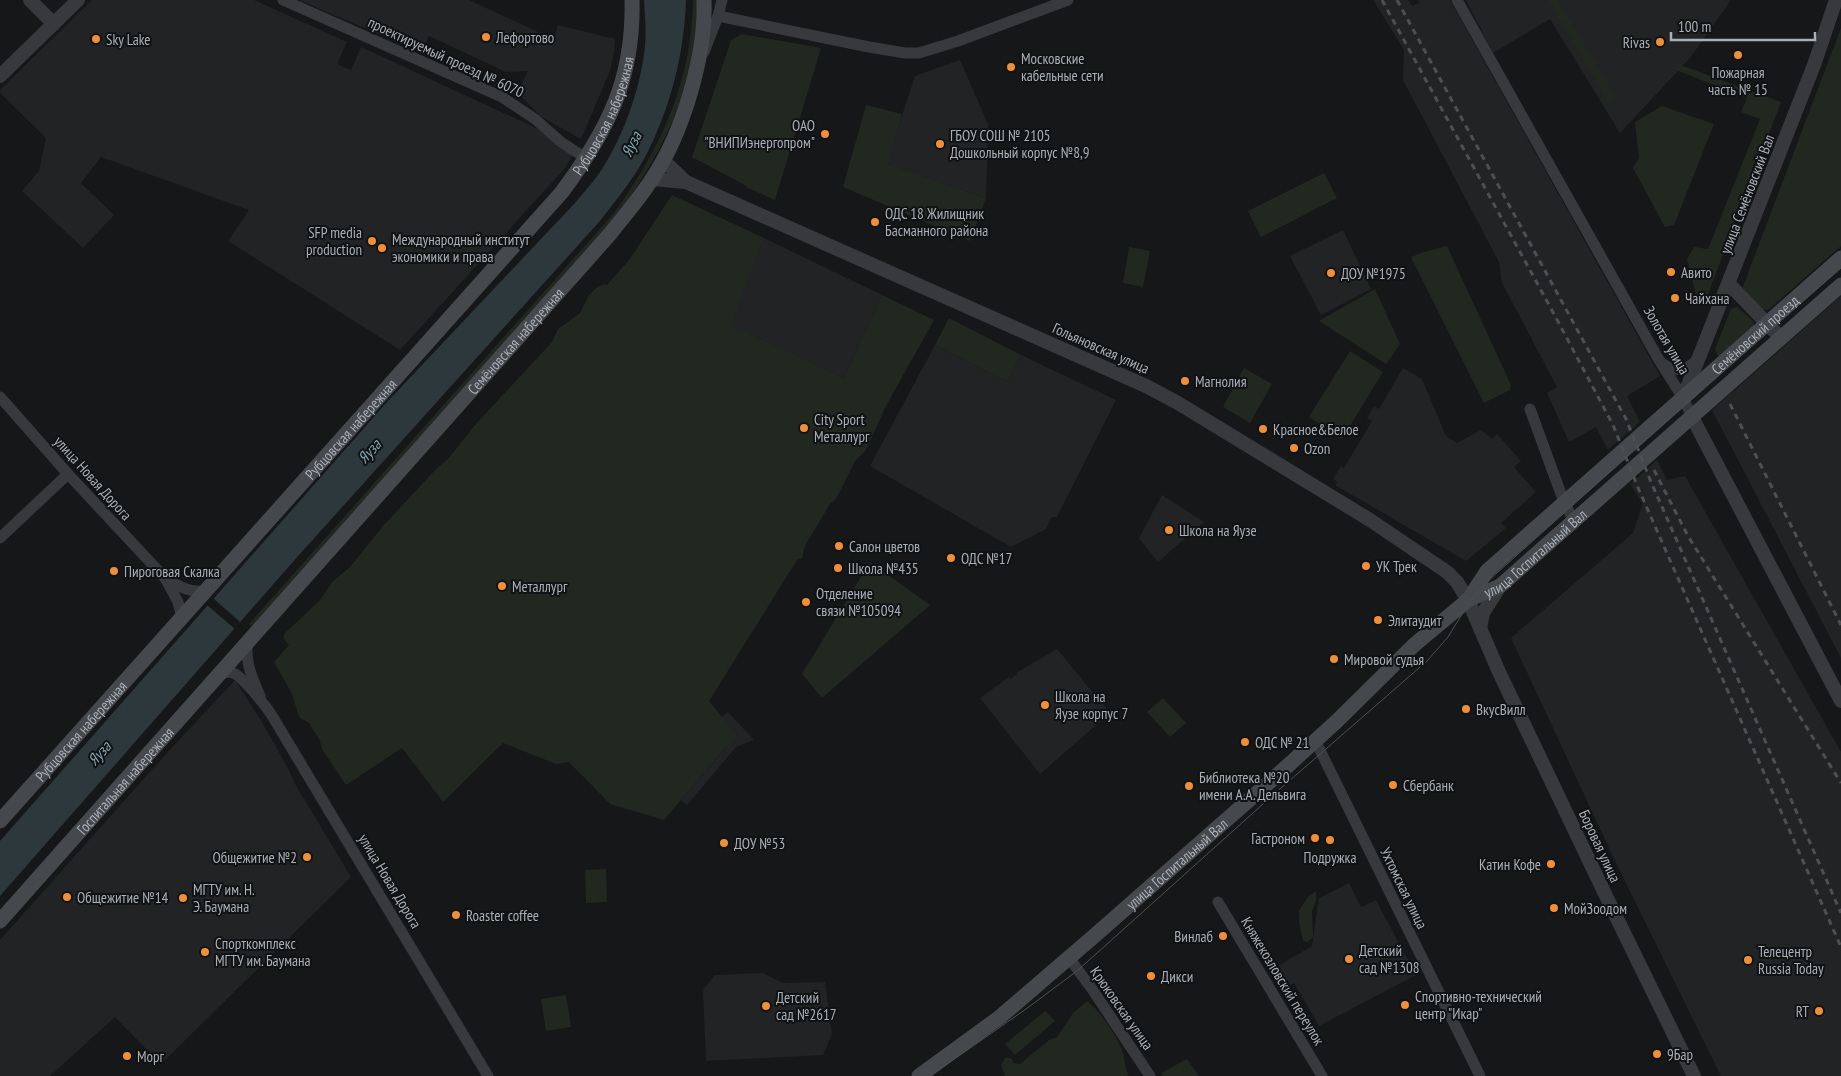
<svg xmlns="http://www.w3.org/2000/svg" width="1841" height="1076" viewBox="0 0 1841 1076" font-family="'PT Sans Narrow',sans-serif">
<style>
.built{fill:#222325}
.green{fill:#212820}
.water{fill:#2c383c}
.pier{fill:#161718}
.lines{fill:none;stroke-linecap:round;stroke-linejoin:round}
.minor{stroke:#37393d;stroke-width:11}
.tertiary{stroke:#37393d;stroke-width:14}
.secondary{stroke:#45494d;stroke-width:15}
.tram{stroke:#4c5054;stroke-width:1}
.rail{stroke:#4c5054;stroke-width:3;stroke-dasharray:6 5;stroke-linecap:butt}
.poi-dot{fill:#f18f36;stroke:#111213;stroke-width:2}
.labels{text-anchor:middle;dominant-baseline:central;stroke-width:4;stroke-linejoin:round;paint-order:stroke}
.poi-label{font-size:15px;fill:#a9b0b8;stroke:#111213;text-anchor:start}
.street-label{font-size:15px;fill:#a9b0b8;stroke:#111213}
.water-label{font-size:16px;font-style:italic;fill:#80a5b3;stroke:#111213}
</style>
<rect width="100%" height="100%" fill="#161718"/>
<g class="built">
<polygon points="92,0 254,0 347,42 337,64 351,70 361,47 538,129 573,154 565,168 400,350 228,241 249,210 101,157 81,183 114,215 83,248 22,191 39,171 46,138 0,93 0,90"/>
<polygon points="299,0 469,0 545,35 554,38 558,25 615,39 614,53 610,71 581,139 542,117 517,93 528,71 506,72 429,36 421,52"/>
<polygon points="1373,0 1408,0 1412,6 1419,3 1418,0 1450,0 1660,376 1627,396 1640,422 1608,450 1596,427 1569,442 1547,393 1557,387 1502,283 1499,262 1403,80 1404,50"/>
<polygon points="1466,0 1731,0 1690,58 1620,133 1550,19 1493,53"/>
<polygon points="960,60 988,124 986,198 886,164 915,76"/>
<polygon points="1343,230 1371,289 1321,315 1290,256"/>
<polygon points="764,238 882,295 844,378 730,325"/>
<polygon points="1841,296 1841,658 1712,410"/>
<polygon points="935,345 1007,382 1021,355 1116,400 1057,517 1052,517 1046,529 1011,547 870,466"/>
<polygon points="1403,368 1422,379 1446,436 1457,443 1481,430 1492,439 1497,434 1521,461 1514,467 1536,492 1501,523 1506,528 1466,561 1335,485 1338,482 1333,479 1341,466 1344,468 1372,421 1367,418 1374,406 1379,409"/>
<polygon points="1657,460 1667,480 1685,476 1841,752 1841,1076 1721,1076 1616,863 1511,638 1633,533 1643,503 1630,484"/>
<polygon points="1162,495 1204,522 1158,562 1139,538"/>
<polygon points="1057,649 1110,713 1040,774 980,698 1009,677 1011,679 1017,674 1016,673"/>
<polygon points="235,680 262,722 290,772 295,784 351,877 161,1064 115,1017 50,1076 0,1076 0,940 165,755"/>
<polygon points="728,712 754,740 736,747 687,805 681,800 731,741 739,737 721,717"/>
<polygon points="1349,883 1361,907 1376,900 1416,975 1319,1026 1294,983 1282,990 1269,971 1312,946 1319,898"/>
<polygon points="763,973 783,983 825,982 832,1034 823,1055 706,1061 703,990 715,975"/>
</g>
<g class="green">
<path d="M693,0h5c-3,89 -30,142 -79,214l-367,412 -3,-2 365,-411c48,-67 77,-130 79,-213z"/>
<polygon points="1548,0 1558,0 1617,98 1609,103"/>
<polygon points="1841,28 1841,246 1768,310 1762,309 1742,289"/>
<polygon points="742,34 821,48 775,200 748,188 745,185 692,157 731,40"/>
<polygon points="1678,64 1781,102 1705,302 1697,298 1687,259 1694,247 1708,249 1760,119 1741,112 1747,98 1676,70"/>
<polygon points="866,105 902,114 887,164 986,198 970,241 843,187"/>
<polygon points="1662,106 1714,124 1674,225 1665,227 1633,168 1639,158 1635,122"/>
<polygon points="1324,173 1337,198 1261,237 1248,211"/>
<polygon points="672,195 764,238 731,325 844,378 882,295 934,320 886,406 866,450 855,461 836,499 830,504 805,546 802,558 797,560 709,701 739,737 725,748 664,820 610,804 569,762 556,764 503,743 443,802 402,748 346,785 322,749 320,741 309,723 300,718 298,714 292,694 274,662 289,645 284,639 284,634 320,600 333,581 350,567 383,526 437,468 449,458 475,425 552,342 558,329 580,313 589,295 597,287 605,284 606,286 629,260"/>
<polygon points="1447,246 1511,385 1510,390 1484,403 1411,257 1421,253"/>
<polygon points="1129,247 1150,251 1143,287 1123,283"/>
<polygon points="1375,289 1400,344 1386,364 1319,321"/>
<polygon points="1737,307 1753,321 1754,326 1721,357 1718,356 1715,349 1731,309"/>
<polygon points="949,318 1021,355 1007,382 935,345"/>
<polygon points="1350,351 1383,372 1342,439 1309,417"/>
<polygon points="1244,368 1272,384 1250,423 1223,407"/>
<polygon points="870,562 930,605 822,698 802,674"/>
<polygon points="1163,698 1186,723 1170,737 1147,712"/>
<polygon points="606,869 607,902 586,903 585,870"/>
<polygon points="1316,891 1316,901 1312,911 1313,937 1308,942 1303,941 1299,922 1299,910 1308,897"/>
<polygon points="566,995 571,1027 546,1031 541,999"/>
<path d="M1087,1001c12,8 32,38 36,52 2,8 2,16 6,23h-124l-4,-11 4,-7h6l3,5 6,1 29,-24 8,-3 16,-24z"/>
<polygon points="1045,1011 1055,1021 1015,1055 1005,1044"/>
<polygon points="1187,1059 1199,1076 1163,1076 1161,1073"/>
</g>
<path class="water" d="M644,0h42c-2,55 -16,110 -42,159 -12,22 -29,43 -45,63l-300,333 -299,341v-55l387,-439 187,-198c8,-10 17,-19 24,-29 23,-33 41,-82 46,-121 3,-18 1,-36 0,-54z"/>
<polygon class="pier" points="213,598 240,622 235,629 207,605"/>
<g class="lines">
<g class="minor">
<polyline points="283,0 502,97 535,119 561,142 587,159"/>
<polyline points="1457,0 1659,360 1683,398 1692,417"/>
<polyline points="718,16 869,47 905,53 919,53 958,41 1068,0"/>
<polyline points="704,52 718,16 722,0"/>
<path d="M1662,363c13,11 27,7 37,-6"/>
<polyline points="0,397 68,474 165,578 178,602 182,618"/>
<polyline points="1530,409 1561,494 1574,522"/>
<polyline points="0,538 68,474"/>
<path d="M165,578c14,8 25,16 42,12"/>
<path d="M248,640c-4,21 4,37 12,56"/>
<path d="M218,675c5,-2 9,-4 15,-2 9,3 32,32 38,41l217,362"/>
<polyline points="1315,740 1480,1076"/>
<polyline points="1218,902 1322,1076"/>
<polyline points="1069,958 1092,989 1150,1076"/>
</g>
<g class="tertiary">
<polyline points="30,0 54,24"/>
<polyline points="0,76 78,0"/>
<polyline points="663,160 686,182 1146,386 1178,403 1370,520 1447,572 1457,582 1468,600 1499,672 1607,898 1694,1076"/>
<polyline points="652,179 686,182"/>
<polyline points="1729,284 1781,338"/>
<polyline points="1683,398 1814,65 1836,0"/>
<polyline points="1692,417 1841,701"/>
<polyline points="1480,629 1483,613 1500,586"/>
</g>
<g class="secondary">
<path id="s1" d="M1468,600l19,-29 354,-313"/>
<path id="s2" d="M0,821l562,-629c46,-62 72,-113 70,-192"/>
<path id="s3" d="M0,921l610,-687c14,-18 30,-36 42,-55 31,-46 54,-124 52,-179"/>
<path id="s4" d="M919,1076l81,-59 93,-80 190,-167 54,-49 77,-76 54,-45 32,-14 341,-301"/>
</g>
<polyline class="tram" points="930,1076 1026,1009 1077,971 1273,795 1427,661 1448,637 1470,601 1488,581 1686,404 1841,268"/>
<g class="rail">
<polyline points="1382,0 1554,314 1613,425 1639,490 1841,947"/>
<polyline points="1397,0 1626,419 1651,482 1841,913"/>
<polyline points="1730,404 1841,625"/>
<polyline points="1654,470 1688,536 1841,783"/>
</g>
</g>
<g class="poi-dot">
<circle cx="486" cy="37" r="5"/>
<circle cx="96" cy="39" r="5"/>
<circle cx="1660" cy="42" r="5"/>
<circle cx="1738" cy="55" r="5"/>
<circle cx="1011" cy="67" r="5"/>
<circle cx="825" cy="134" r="5"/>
<circle cx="940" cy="144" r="5"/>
<circle cx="875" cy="222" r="5"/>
<circle cx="372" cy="241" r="5"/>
<circle cx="382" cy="248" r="5"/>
<circle cx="1671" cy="272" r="5"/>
<circle cx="1331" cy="273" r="5"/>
<circle cx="1675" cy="298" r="5"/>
<circle cx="1185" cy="381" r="5"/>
<circle cx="804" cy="428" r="5"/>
<circle cx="1263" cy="429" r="5"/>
<circle cx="1294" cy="448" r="5"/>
<circle cx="1169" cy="530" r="5"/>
<circle cx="839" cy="546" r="5"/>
<circle cx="951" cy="558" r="5"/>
<circle cx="1366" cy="566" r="5"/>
<circle cx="838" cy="568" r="5"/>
<circle cx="114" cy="571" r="5"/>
<circle cx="502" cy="586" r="5"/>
<circle cx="806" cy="602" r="5"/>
<circle cx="1378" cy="620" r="5"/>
<circle cx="1334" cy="659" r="5"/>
<circle cx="1045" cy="705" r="5"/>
<circle cx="1466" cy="709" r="5"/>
<circle cx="1245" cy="742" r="5"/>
<circle cx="1393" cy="785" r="5"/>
<circle cx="1189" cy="786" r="5"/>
<circle cx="1315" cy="838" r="5"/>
<circle cx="1330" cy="840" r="5"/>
<circle cx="724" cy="843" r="5"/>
<circle cx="307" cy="857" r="5"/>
<circle cx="1551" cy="864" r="5"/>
<circle cx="67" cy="897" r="5"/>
<circle cx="183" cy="898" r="5"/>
<circle cx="1554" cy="908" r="5"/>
<circle cx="456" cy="915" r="5"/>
<circle cx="1223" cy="936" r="5"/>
<circle cx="205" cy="952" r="5"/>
<circle cx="1349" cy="959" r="5"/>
<circle cx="1748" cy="960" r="5"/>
<circle cx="1151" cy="976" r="5"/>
<circle cx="1405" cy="1005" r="5"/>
<circle cx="766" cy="1006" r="5"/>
<circle cx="1819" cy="1011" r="5"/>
<circle cx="1657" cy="1054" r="5"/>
<circle cx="127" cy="1056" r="5"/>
</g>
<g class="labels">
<g class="poi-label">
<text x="496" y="37">Лефортово</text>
<text x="106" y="39">Sky Lake</text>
<text x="1650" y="42" text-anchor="end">Rivas</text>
<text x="1021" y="58">Московские<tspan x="1021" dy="17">кабельные сети</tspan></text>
<text x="1738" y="72" text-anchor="middle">Пожарная<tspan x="1738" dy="17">часть № 15</tspan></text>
<text x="815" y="125" text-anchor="end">ОАО<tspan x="815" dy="17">"ВНИПИэнергопром"</tspan></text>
<text x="950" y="135">ГБОУ СОШ № 2105<tspan x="950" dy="17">Дошкольный корпус №8,9</tspan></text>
<text x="885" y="213">ОДС 18 Жилищник<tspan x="885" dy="17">Басманного района</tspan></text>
<text x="362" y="232" text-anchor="end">SFP media<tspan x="362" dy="17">production</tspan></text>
<text x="392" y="239">Международный институт<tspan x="392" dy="17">экономики и права</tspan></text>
<text x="1681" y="272">Авито</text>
<text x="1341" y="273">ДОУ №1975</text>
<text x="1685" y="298">Чайхана</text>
<text x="1195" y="381">Магнолия</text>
<text x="814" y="419">City Sport<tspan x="814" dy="17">Металлург</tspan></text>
<text x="1273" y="429">Красное&amp;Белое</text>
<text x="1304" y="448">Ozon</text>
<text x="1179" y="530">Школа на Яузе</text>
<text x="849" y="546">Салон цветов</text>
<text x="961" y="558">ОДС №17</text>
<text x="1376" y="566">УК Трек</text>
<text x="848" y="568">Школа №435</text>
<text x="124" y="571">Пироговая Скалка</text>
<text x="512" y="586">Металлург</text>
<text x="816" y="593">Отделение<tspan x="816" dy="17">связи №105094</tspan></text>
<text x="1388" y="620">Элитаудит</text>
<text x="1344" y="659">Мировой судья</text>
<text x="1055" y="696">Школа на<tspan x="1055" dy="17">Яузе корпус 7</tspan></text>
<text x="1476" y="709">ВкусВилл</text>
<text x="1255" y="742">ОДС № 21</text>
<text x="1199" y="777">Библиотека №20<tspan x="1199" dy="17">имени А.А. Дельвига</tspan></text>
<text x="1403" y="785">Сбербанк</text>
<text x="1305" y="838" text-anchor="end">Гастроном</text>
<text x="734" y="843">ДОУ №53</text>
<text x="297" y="857" text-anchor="end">Общежитие №2</text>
<text x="1330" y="857" text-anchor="middle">Подружка</text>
<text x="1541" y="864" text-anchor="end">Катин Кофе</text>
<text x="193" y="889">МГТУ им. Н.<tspan x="193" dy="17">Э. Баумана</tspan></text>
<text x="77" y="897">Общежитие №14</text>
<text x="1564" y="908">МойЗоодом</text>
<text x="466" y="915">Roaster coffee</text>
<text x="1213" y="936" text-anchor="end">Винлаб</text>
<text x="215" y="943">Спорткомплекс<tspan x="215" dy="17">МГТУ им. Баумана</tspan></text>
<text x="1359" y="950">Детский<tspan x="1359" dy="17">сад №1308</tspan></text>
<text x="1758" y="951">Телецентр<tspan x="1758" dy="17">Russia Today</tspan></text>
<text x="1161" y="976">Дикси</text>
<text x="1415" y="996">Спортивно-технический<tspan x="1415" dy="17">центр "Икар"</tspan></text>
<text x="776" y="997">Детский<tspan x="776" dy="17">сад №2617</tspan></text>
<text x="1809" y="1011" text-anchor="end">RT</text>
<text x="1667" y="1054">9Бар</text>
<text x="137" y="1056">Морг</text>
</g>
<g class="street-label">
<text transform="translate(446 57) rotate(25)">проектируемый проезд № 6070</text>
<text stroke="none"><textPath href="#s2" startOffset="931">Рубцовская набережная</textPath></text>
<text transform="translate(1747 194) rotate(-69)">улица Семёновский Вал</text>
<text stroke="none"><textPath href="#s1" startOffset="392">Семёновский проезд</textPath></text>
<text transform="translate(1667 340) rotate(60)">Золотая улица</text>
<text stroke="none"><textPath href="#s3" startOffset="776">Семёновская набережная</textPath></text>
<text transform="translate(1101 348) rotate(24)">Гольяновская улица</text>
<text stroke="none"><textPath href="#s2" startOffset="526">Рубцовская набережная</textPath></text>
<text transform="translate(93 478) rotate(48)">улица Новая Дорога</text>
<text stroke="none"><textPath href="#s4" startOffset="810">улица Госпитальный Вал</textPath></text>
<text stroke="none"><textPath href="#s2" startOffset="121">Рубцовская набережная</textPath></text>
<text stroke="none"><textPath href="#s3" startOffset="188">Госпитальная набережная</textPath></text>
<text transform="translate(1600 846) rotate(65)">Боровая улица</text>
<text stroke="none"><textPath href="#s4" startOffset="334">улица Госпитальный Вал</textPath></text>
<text transform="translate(390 881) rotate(59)">улица Новая Дорога</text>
<text transform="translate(1404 888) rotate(64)">Ухтомская улица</text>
<text transform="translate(1283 981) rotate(59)">Княжекозловский переулок</text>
<text transform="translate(1122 1008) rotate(55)">Крюковская улица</text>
</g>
<g class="water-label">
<text transform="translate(631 144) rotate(-64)">Яуза</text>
<text transform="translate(369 451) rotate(-48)">Яуза</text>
<text transform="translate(99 753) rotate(-48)">Яуза</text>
</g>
</g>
<path d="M1671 32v8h144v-8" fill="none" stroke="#a9b0b8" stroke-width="2.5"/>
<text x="1678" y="32" font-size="15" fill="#a9b0b8" stroke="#111213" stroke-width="4" paint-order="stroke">100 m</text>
</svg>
